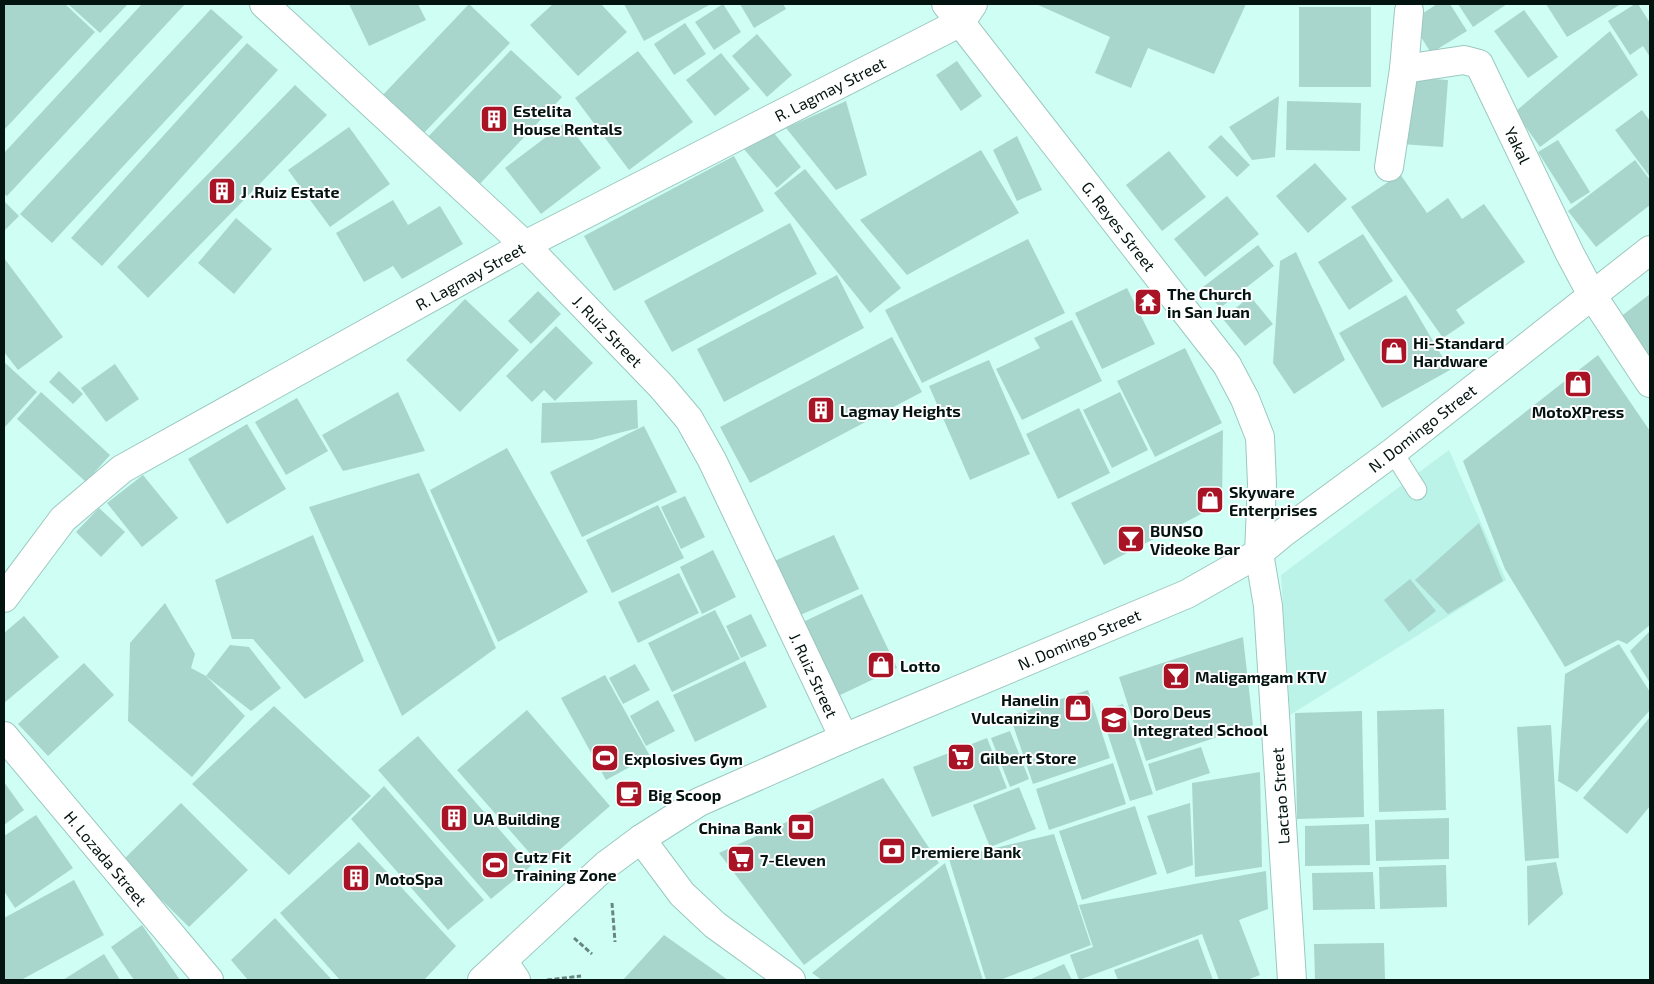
<svg xmlns="http://www.w3.org/2000/svg" width="1654" height="984" viewBox="0 0 1654 984" font-family="'Exo 2',sans-serif">
<style>
.built{fill:#bbf3e8}
.building{fill:#a8d6cd}
.lines{fill:none;stroke-linecap:round;stroke-linejoin:round}
.lane-casing{stroke:#9bc8bf;stroke-width:21}
.street-casing{stroke:#9bc8bf;stroke-width:30}
.secondary-casing{stroke:#9bc8bf;stroke-width:30}
.path{stroke:#678680;stroke-width:3;stroke-dasharray:5 2.5;stroke-linecap:butt}
.lane{stroke:#fff;stroke-width:19}
.street{stroke:#fff;stroke-width:28}
.secondary{stroke:#fff;stroke-width:28}
.labels{text-anchor:middle;dominant-baseline:central;stroke-width:4;stroke-linejoin:round;paint-order:stroke}
.street-label{font-size:16px;fill:#031310;stroke:#fff}
.poi-label{font-size:16px;font-weight:bold;fill:#031310;stroke:#fff;text-anchor:start}
</style>
<rect width="100%" height="100%" fill="#cffef5"/>
<polygon class="built" points="1449,450 1506,580 1290,715 1281,575"/>
<g class="building">
<polygon points="4,4 65,4 95,32 4,130"/>
<polygon points="68,4 128,4 100,33"/>
<polygon points="142,4 185,4 7,196 4,194 4,153"/>
<polygon points="349,4 418,4 426,20 369,46"/>
<polygon points="469,4 510,43 420,137 379,99"/>
<polygon points="553,4 601,4 627,32 578,76 530,25"/>
<polygon points="624,4 711,4 644,41"/>
<polygon points="723,4 741,32 714,50 695,22"/>
<polygon points="740,4 783,4 786,9 754,28"/>
<polygon points="1036,4 1246,4 1214,74 1148,48 1131,88 1095,73 1110,37"/>
<polygon points="1437,4 1450,4 1467,31 1431,53 1411,21"/>
<polygon points="1458,4 1507,4 1473,27"/>
<polygon points="1546,4 1621,4 1567,37"/>
<polygon points="1635,4 1638,4 1650,23 1650,57 1643,46 1630,55 1608,21"/>
<rect x="1299" y="7" width="72" height="80"/>
<polygon points="211,9 243,37 52,243 20,214"/>
<polygon points="1524,10 1558,57 1528,78 1494,31"/>
<polygon points="685,23 706,54 674,75 654,44"/>
<polygon points="1610,31 1638,75 1540,147 1515,112"/>
<polygon points="757,34 792,75 767,97 732,56"/>
<polygon points="247,43 278,70 102,266 71,238"/>
<polygon points="511,50 562,97 476,188 425,140"/>
<polygon points="638,51 693,122 629,170 575,98"/>
<polygon points="721,53 750,89 715,116 686,80"/>
<polygon points="957,61 982,96 961,111 936,75"/>
<polygon points="1406,77 1448,80 1443,147 1401,144"/>
<polygon points="295,85 327,115 148,298 117,267"/>
<polygon points="1279,96 1275,157 1252,160 1229,127"/>
<polygon points="846,101 867,175 836,190 786,128"/>
<polygon points="1287,101 1361,103 1360,151 1286,150"/>
<polygon points="1642,110 1650,121 1650,177 1615,130"/>
<polygon points="566,122 601,168 541,214 505,168"/>
<polygon points="349,127 390,184 330,227 288,170"/>
<polygon points="774,133 801,167 777,188 743,148"/>
<polygon points="1221,135 1250,165 1237,177 1208,147"/>
<polygon points="1017,136 1042,190 1017,201 993,150"/>
<polygon points="1558,140 1590,192 1571,204 1538,152"/>
<polygon points="981,150 1019,213 907,275 860,220"/>
<polygon points="1169,151 1206,197 1162,231 1126,185"/>
<polygon points="734,156 764,211 614,291 584,236"/>
<polygon points="1635,160 1650,180 1650,205 1596,247 1568,211"/>
<polygon points="1315,163 1347,199 1308,233 1276,196"/>
<polygon points="805,169 901,288 870,313 774,193"/>
<polygon points="1400,174 1427,213 1448,198 1462,219 1484,204 1525,262 1456,310 1465,323 1443,338 1351,207"/>
<polygon points="1227,196 1259,234 1205,277 1174,239"/>
<polygon points="393,200 408,225 440,206 463,244 402,279 393,266 364,282 336,233"/>
<polygon points="4,201 19,216 4,231"/>
<polygon points="236,218 272,249 234,294 198,263"/>
<polygon points="790,223 817,274 672,352 644,301"/>
<polygon points="1363,234 1393,281 1349,310 1318,262"/>
<polygon points="1028,239 1065,313 922,383 885,310"/>
<polygon points="1258,245 1274,266 1220,308 1203,287"/>
<polygon points="1296,252 1345,360 1294,394 1273,363 1280,261"/>
<polygon points="4,258 63,337 18,370 4,352"/>
<polygon points="837,275 864,328 724,402 697,349"/>
<polygon points="1127,288 1155,344 1102,369 1075,313"/>
<polygon points="538,291 561,314 531,344 508,321"/>
<polygon points="1650,294 1650,366 1615,321"/>
<polygon points="1406,295 1450,370 1382,408 1339,333"/>
<polygon points="1250,296 1273,324 1245,346 1223,319"/>
<polygon points="465,299 519,350 460,412 406,360"/>
<polygon points="1072,320 1102,381 1022,420 996,369 1040,348 1034,338"/>
<polygon points="556,326 593,363 555,401 544,390 532,402 506,376"/>
<polygon points="892,337 922,392 750,483 720,427"/>
<polygon points="1185,348 1222,423 1155,457 1117,381"/>
<polygon points="1598,355 1650,431 1650,625 1627,644 1618,640 1565,667 1505,569 1463,461"/>
<polygon points="989,360 1030,454 970,480 929,386"/>
<polygon points="4,362 37,392 4,428"/>
<polygon points="115,364 139,399 106,422 81,388"/>
<polygon points="59,371 83,394 73,404 49,382"/>
<polygon points="41,392 110,455 86,482 17,419"/>
<polygon points="398,392 425,451 343,471 322,435"/>
<polygon points="1120,392 1148,450 1112,468 1083,410"/>
<polygon points="297,398 328,451 286,475 255,422"/>
<polygon points="637,400 638,428 592,440 541,443 542,403"/>
<polygon points="1079,408 1110,473 1058,499 1026,434"/>
<polygon points="247,424 286,489 227,524 188,459"/>
<polygon points="644,426 677,492 582,537 550,472"/>
<polygon points="1223,430 1222,503 1104,565 1071,503"/>
<polygon points="507,448 588,592 498,642 430,490"/>
<polygon points="419,473 496,648 402,716 309,507"/>
<polygon points="143,475 178,518 142,547 107,503"/>
<polygon points="685,496 705,537 681,549 661,507"/>
<polygon points="658,505 684,558 612,593 586,540"/>
<polygon points="99,508 125,532 101,557 76,532"/>
<polygon points="1479,523 1503,581 1448,614 1415,580"/>
<polygon points="313,535 364,661 305,699 253,639 232,639 215,580"/>
<polygon points="834,535 859,589 796,617 772,562"/>
<polygon points="713,550 736,597 702,614 680,567"/>
<polygon points="679,573 699,613 638,643 618,602"/>
<polygon points="1410,579 1436,611 1409,632 1384,600"/>
<polygon points="862,594 897,668 836,697 801,623"/>
<polygon points="165,603 195,654 191,668 206,676 245,716 192,777 128,721 130,643"/>
<polygon points="715,610 740,659 672,692 648,643"/>
<polygon points="751,614 767,646 741,658 726,626"/>
<polygon points="24,616 59,657 4,703 4,633"/>
<polygon points="1650,631 1650,683 1630,651"/>
<polygon points="1243,637 1253,725 1146,761 1119,677"/>
<polygon points="1619,644 1650,692 1650,710 1577,792 1558,781 1565,674"/>
<polygon points="230,645 249,647 281,688 251,711 206,676"/>
<polygon points="745,661 767,707 695,742 673,695"/>
<polygon points="84,663 114,695 48,756 18,724"/>
<polygon points="635,664 650,690 623,704 609,678"/>
<polygon points="605,675 650,756 606,780 561,698"/>
<polygon points="1088,690 1110,758 1033,784 1010,716"/>
<polygon points="658,700 675,731 646,746 630,716"/>
<polygon points="1123,704 1153,794 1130,801 1100,711"/>
<polygon points="274,706 371,796 289,875 192,784"/>
<polygon points="1444,709 1446,810 1379,812 1377,711"/>
<polygon points="527,710 610,806 541,866 457,770"/>
<polygon points="1362,711 1364,817 1297,819 1295,713"/>
<polygon points="1650,717 1650,806 1627,834 1583,798"/>
<polygon points="1551,725 1559,858 1525,861 1517,727"/>
<polygon points="1010,731 1029,779 1010,787 991,738"/>
<polygon points="418,736 531,866 491,899 378,770"/>
<polygon points="987,738 1007,788 932,817 913,767"/>
<polygon points="1201,747 1210,773 1156,791 1148,764"/>
<polygon points="1113,763 1126,804 1049,830 1036,789"/>
<polygon points="1260,772 1262,867 1195,877 1192,783"/>
<polygon points="883,778 939,863 804,965 719,853"/>
<polygon points="4,782 24,810 4,825"/>
<polygon points="384,786 484,900 448,930 351,819"/>
<polygon points="1019,787 1036,829 990,847 973,805"/>
<polygon points="181,803 248,870 189,927 122,861"/>
<polygon points="1190,803 1193,865 1167,874 1147,816"/>
<polygon points="1135,806 1157,874 1082,900 1059,831"/>
<polygon points="36,815 73,868 15,908 4,891 4,836"/>
<polygon points="1449,818 1449,859 1376,861 1375,820"/>
<polygon points="1369,824 1370,865 1305,866 1305,826"/>
<polygon points="1054,834 1091,945 1000,980 986,980 949,859"/>
<polygon points="359,842 456,946 424,980 340,980 280,913"/>
<polygon points="1556,862 1563,894 1528,926 1527,866"/>
<polygon points="945,863 983,980 822,980 812,973"/>
<polygon points="1446,865 1447,907 1380,909 1379,867"/>
<polygon points="1266,871 1268,909 1239,920 1260,975 1247,980 1219,980 1202,934 1079,980 1070,955 1093,947 1079,905"/>
<polygon points="1373,872 1375,909 1313,910 1312,873"/>
<polygon points="74,880 104,935 21,980 4,980 4,918"/>
<polygon points="275,918 332,980 248,980 231,960"/>
<polygon points="142,925 180,980 134,980 111,947"/>
<polygon points="664,935 728,980 623,980"/>
<polygon points="1198,939 1213,980 1118,980 1114,970"/>
<polygon points="1384,943 1385,980 1315,980 1314,944"/>
<polygon points="104,954 120,980 63,980"/>
<polygon points="1064,964 1072,980 1029,980"/>
</g>
<g class="lines">
<g class="lane-casing">
<polyline id="lane" points="1393,452 1417,490"/>
</g>
<g class="street-casing">
<g id="street">
<polyline points="1404,69 1464,60 1479,64 1570,254 1592,295 1650,383"/>
<polyline points="1389,167 1404,69 1409,11"/>
<polyline points="1259,553 1268,606 1292,980"/>
<polyline points="4,598 63,519 122,469 525,245 961,22 973,4"/>
<polyline points="4,736 209,980"/>
<polyline points="503,961 516,980"/>
</g>
</g>
<g class="secondary-casing">
<g id="secondary">
<polyline points="264,4 525,245 662,387 689,419 712,460 844,738"/>
<polyline points="946,4 1227,365 1245,399 1260,437 1262,484 1259,553"/>
<polyline points="641,839 682,894 715,925 791,980"/>
<polyline points="482,980 606,865 641,839 699,802 844,738 1187,594 1259,553 1283,533 1393,452 1650,250"/>
</g>
</g>
<g class="path">
<polyline points="612,903 615,942"/>
<polyline points="574,938 592,954"/>
<polyline points="547,980 581,976"/>
</g>
<use href="#lane" class="lane"/>
<use href="#street" class="street"/>
<use href="#secondary" class="secondary"/>
</g>
<defs>
<g id="building-square" transform="scale(1.4375)"><rect x="-9" y="-9" width="18" height="18" rx="4" fill="#a91326" stroke="#fff"/><path d="M-4-6H4V6H1V3H-1V6H-4ZM-2.5-4.3h1.7v1.8h-1.7ZM.8-4.3h1.7v1.8H.8ZM-2.5-1h1.7V.8h-1.7ZM.8-1h1.7V.8H.8Z" fill="#fff"/></g>
<g id="temple-square" transform="scale(1.4375)"><rect x="-9" y="-9" width="18" height="18" rx="4" fill="#a91326" stroke="#fff"/><path d="M0-6L5-2H3V0L6.5 2.5H4V6H1.5V3h-3V6H-4V2.5H-6.5L-3 0V-2H-5Z" fill="#fff"/></g>
<g id="shop-square" transform="scale(1.4375)"><rect x="-9" y="-9" width="18" height="18" rx="4" fill="#a91326" stroke="#fff"/><path d="M-5-2.5h2.3a2.7 3.5 0 0 1 5.4 0H5L5.5 6h-11ZM-1.5-2.5h3a1.5 2.3 0 0 0-3 0Z" fill="#fff"/></g>
<g id="bar-square" transform="scale(1.4375)"><rect x="-9" y="-9" width="18" height="18" rx="4" fill="#a91326" stroke="#fff"/><path d="M-6-5H6L.8 .8V4.5H3.5V6h-7V4.5H-.8V.8Z" fill="#fff"/></g>
<g id="school-square" transform="scale(1.4375)"><rect x="-9" y="-9" width="18" height="18" rx="4" fill="#a91326" stroke="#fff"/><path d="M0-5L7-2L0 1L-7-2ZM-4 1L0 2.5L4 1V4Q0 6-4 4Z" fill="#fff"/></g>
<g id="supermarket-square" transform="scale(1.4375)"><rect x="-9" y="-9" width="18" height="18" rx="4" fill="#a91326" stroke="#fff"/><path d="M-6-5.5h2.5l.6 2H6L4.5 2H-2.5L-4.4-4H-6ZM-1.5 3.2a1.3 1.3 0 1 0 .1 0ZM3 3.2a1.3 1.3 0 1 0 .1 0Z" fill="#fff"/></g>
<g id="stadium-square" transform="scale(1.4375)"><rect x="-9" y="-9" width="18" height="18" rx="4" fill="#a91326" stroke="#fff"/><path d="M0-5a6.5 5 0 1 0 0 10a6.5 5 0 1 0 0-10ZM-3.5-1.8h7v3.6h-7Z" fill="#fff"/></g>
<g id="cafe-square" transform="scale(1.4375)"><rect x="-9" y="-9" width="18" height="18" rx="4" fill="#a91326" stroke="#fff"/><path d="M-5.5-4.5H6V0H3Q3 3.5 0 3.5H-2.5Q-5.5 3.5-5.5 0ZM3-3.2v2h1.7v-2ZM-6 4.5H4V6H-6Z" fill="#fff"/></g>
<g id="bank-square" transform="scale(1.4375)"><rect x="-9" y="-9" width="18" height="18" rx="4" fill="#a91326" stroke="#fff"/><path d="M-6-4H6V4H-6ZM0-2.3a2.3 2.3 0 1 0 0 4.6a2.3 2.3 0 1 0 0-4.6Z" fill="#fff"/></g>
</defs>
<g fill-rule="evenodd">
<use href="#building-square" x="494" y="119"/>
<use href="#building-square" x="222" y="191"/>
<use href="#temple-square" x="1148" y="302"/>
<use href="#shop-square" x="1394" y="351"/>
<use href="#shop-square" x="1578" y="384"/>
<use href="#building-square" x="821" y="410"/>
<use href="#shop-square" x="1210" y="500"/>
<use href="#bar-square" x="1131" y="539"/>
<use href="#shop-square" x="881" y="665"/>
<use href="#bar-square" x="1176" y="676"/>
<use href="#shop-square" x="1078" y="708"/>
<use href="#school-square" x="1114" y="720"/>
<use href="#supermarket-square" x="961" y="757"/>
<use href="#stadium-square" x="605" y="758"/>
<use href="#cafe-square" x="629" y="794"/>
<use href="#building-square" x="454" y="818"/>
<use href="#bank-square" x="801" y="827"/>
<use href="#bank-square" x="892" y="851"/>
<use href="#supermarket-square" x="741" y="859"/>
<use href="#stadium-square" x="495" y="865"/>
<use href="#building-square" x="356" y="878"/>
</g>
<g class="labels">
<g class="street-label">
<text transform="translate(830 89) rotate(-27)">R. Lagmay Street</text>
<text transform="translate(1518 145) rotate(64)">Yakal</text>
<text transform="translate(1119 226) rotate(52)">G. Reyes Street</text>
<text transform="translate(470 276) rotate(-29)">R. Lagmay Street</text>
<text transform="translate(608 331) rotate(46)">J. Ruiz Street</text>
<text transform="translate(1422 428) rotate(-38)">N. Domingo Street</text>
<text transform="translate(1079 639) rotate(-23)">N. Domingo Street</text>
<text transform="translate(814 675) rotate(65)">J. Ruiz Street</text>
<text transform="translate(1280 796) rotate(-94)">Lactao Street</text>
<text transform="translate(106 858) rotate(50)">H. Lozada Street</text>
</g>
<g class="poi-label">
<text x="513" y="110">Estelita<tspan x="513" dy="18">House Rentals</tspan></text>
<text x="241" y="191">J .Ruiz Estate</text>
<text x="1167" y="293">The Church<tspan x="1167" dy="18">in San Juan</tspan></text>
<text x="1413" y="342">Hi-Standard<tspan x="1413" dy="18">Hardware</tspan></text>
<text x="840" y="410">Lagmay Heights</text>
<text x="1578" y="411" text-anchor="middle">MotoXPress</text>
<text x="1229" y="491">Skyware<tspan x="1229" dy="18">Enterprises</tspan></text>
<text x="1150" y="530">BUNSO<tspan x="1150" dy="18">Videoke Bar</tspan></text>
<text x="900" y="665">Lotto</text>
<text x="1195" y="676">Maligamgam KTV</text>
<text x="1059" y="699" text-anchor="end">Hanelin<tspan x="1059" dy="18">Vulcanizing</tspan></text>
<text x="1133" y="711">Doro Deus<tspan x="1133" dy="18">Integrated School</tspan></text>
<text x="980" y="757">Gilbert Store</text>
<text x="624" y="758">Explosives Gym</text>
<text x="648" y="794">Big Scoop</text>
<text x="473" y="818">UA Building</text>
<text x="782" y="827" text-anchor="end">China Bank</text>
<text x="911" y="851">Premiere Bank</text>
<text x="514" y="856">Cutz Fit<tspan x="514" dy="18">Training Zone</tspan></text>
<text x="760" y="859">7-Eleven</text>
<text x="375" y="878">MotoSpa</text>
</g>
</g>
<rect width="1654" height="984" fill="none" stroke="#031310" stroke-width="10"/>
</svg>
